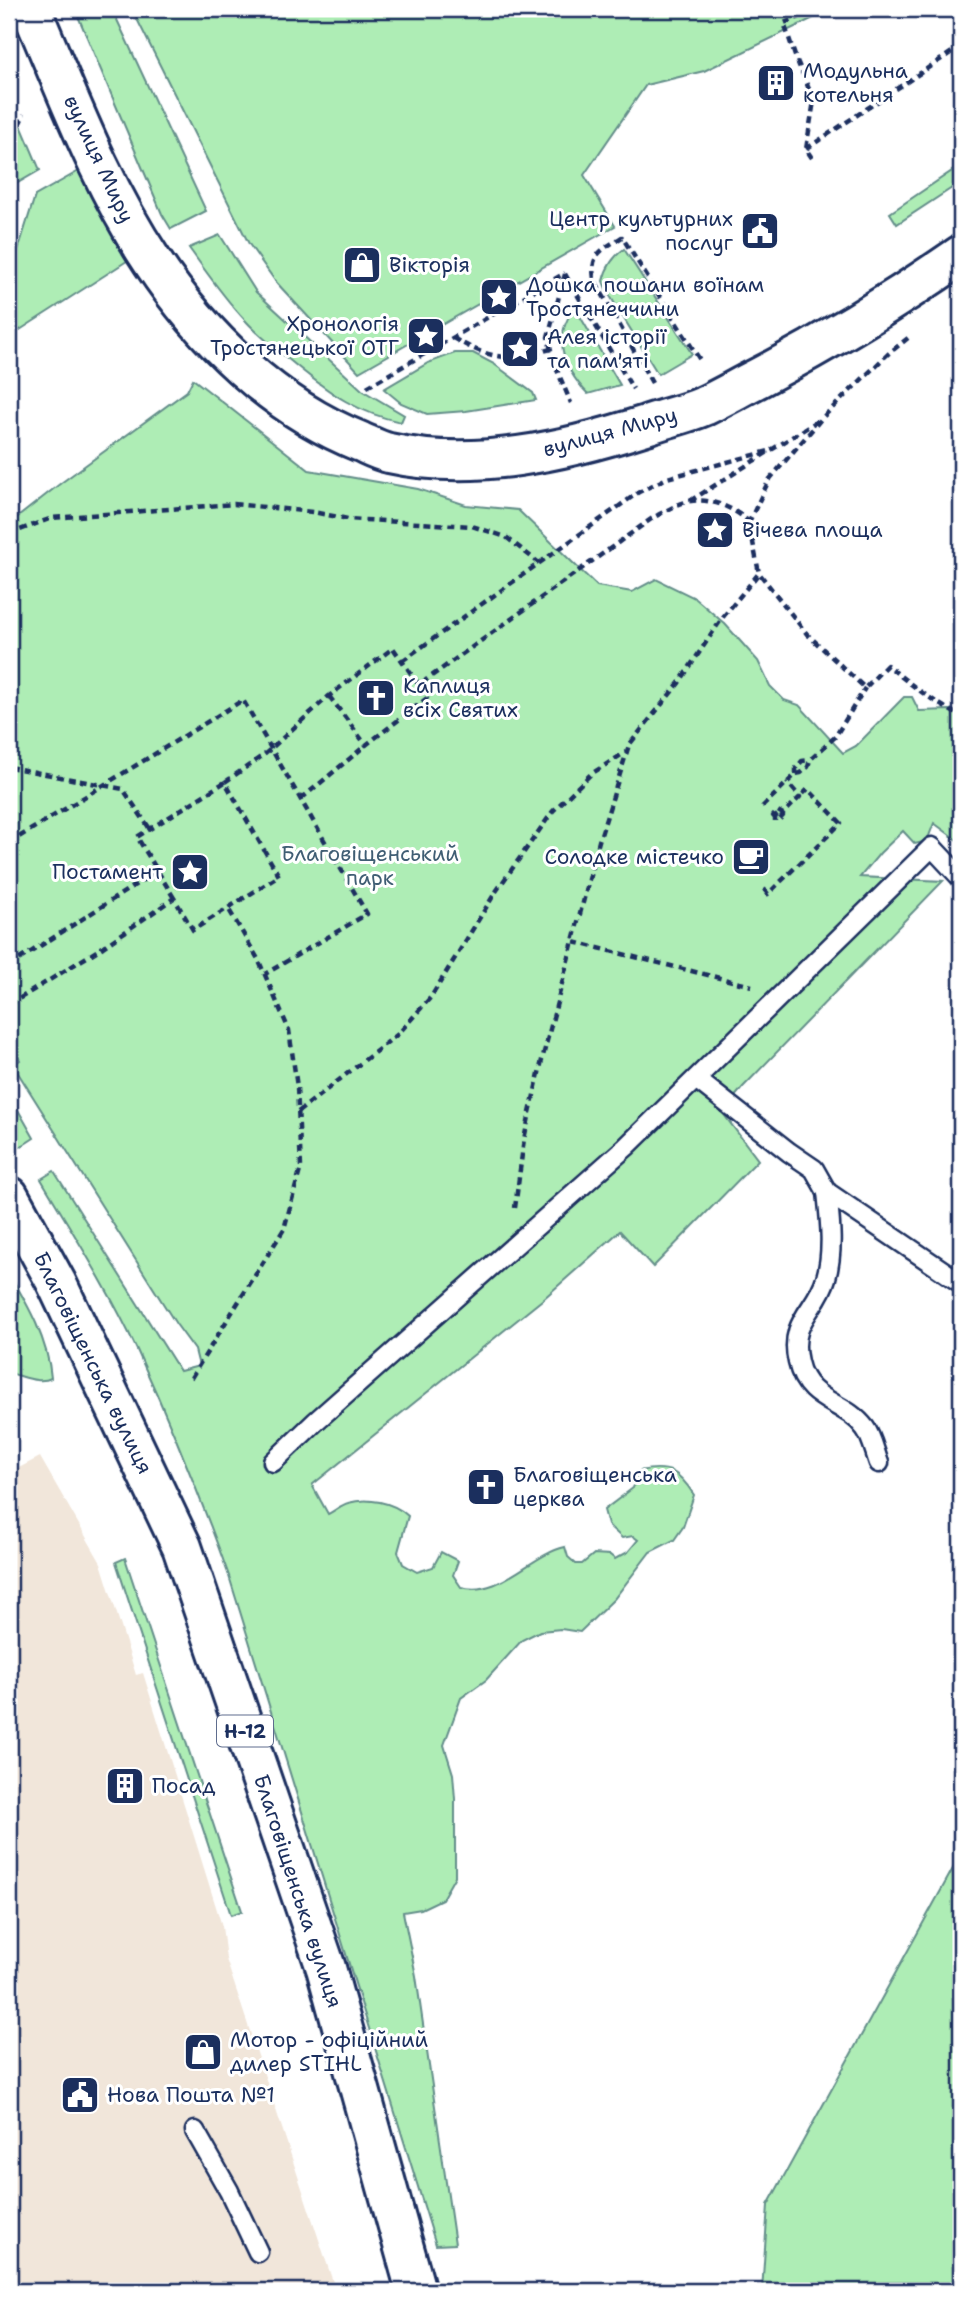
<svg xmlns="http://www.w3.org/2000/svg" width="970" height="2300" viewBox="0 0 970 2300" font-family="'Shantell Sans',sans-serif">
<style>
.built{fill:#f1e6da}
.green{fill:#aeedb5;stroke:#648e8a;stroke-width:2}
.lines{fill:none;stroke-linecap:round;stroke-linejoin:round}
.lane-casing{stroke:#1b2f5e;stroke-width:23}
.secondary-casing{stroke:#1b2f5e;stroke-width:44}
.primary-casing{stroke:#1b2f5e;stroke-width:44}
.path{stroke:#1b2f5e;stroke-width:4.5;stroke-dasharray:7 5;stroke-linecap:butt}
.lane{stroke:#fff;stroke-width:18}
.secondary{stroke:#fff;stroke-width:38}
.primary{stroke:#fff;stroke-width:38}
.labels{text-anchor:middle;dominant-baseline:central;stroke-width:6;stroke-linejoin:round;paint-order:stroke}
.shield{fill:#fff;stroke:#5f6d8e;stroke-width:2}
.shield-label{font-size:19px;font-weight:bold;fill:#1b2f5e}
.poi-label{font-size:21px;fill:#1b2f5e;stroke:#fff;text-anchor:start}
.street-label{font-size:21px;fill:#1b2f5e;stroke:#fff}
.park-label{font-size:21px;fill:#405e74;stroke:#fff}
</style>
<rect width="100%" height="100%" fill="#fff"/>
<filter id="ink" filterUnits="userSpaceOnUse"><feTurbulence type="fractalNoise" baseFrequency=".0143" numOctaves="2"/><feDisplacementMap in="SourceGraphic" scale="14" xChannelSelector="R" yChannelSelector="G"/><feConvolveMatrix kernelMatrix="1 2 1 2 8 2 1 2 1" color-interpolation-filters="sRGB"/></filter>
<g filter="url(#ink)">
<polygon class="built" points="40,1457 101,1563 136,1675 143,1673 222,1926 226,1959 336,2291 9,2291 9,1473"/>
<g class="green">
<polygon points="75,9 112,9 206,211 171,229 162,214"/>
<polygon points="132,9 832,9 704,71 646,85 584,175 615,226 359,372 276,282 249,244"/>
<polygon points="9,97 40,170 9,188"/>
<polygon points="961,165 961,182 897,224 890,213"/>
<polygon points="79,171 130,259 9,337 9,279 35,196"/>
<path d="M220,235l36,57 106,98 42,25 -3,7c-43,-9 -70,-28 -103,-55 -18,-15 -37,-29 -53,-47 -21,-22 -38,-47 -56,-72z"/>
<path d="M624,249l68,105 -34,20 -51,-83 -4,-10c3,-13 10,-24 21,-32z"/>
<path d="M575,307l2,4 43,74 -32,9c-25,-26 -37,-55 -13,-87z"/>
<polygon points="455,353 473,353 494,364 533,393 536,400 466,411 427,414 401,403 384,389 428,363"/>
<path d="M193,379l116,91 109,19 48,16 52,5 79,76 35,6 24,-13 39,19 30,26 33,37 12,25 14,14 15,5 44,48 13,-7 48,-49h8l7,14 31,-1 11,6v127l-27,-20 -7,18 -12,3 -12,-13 -23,22 -20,24 83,4 -200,206 -21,25 36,48 -105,107 -33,-36 -78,69 -230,185 16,29c6,-3 13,-9 20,-11 19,-6 46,-1 60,13l-10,36 5,12 14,8 16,-5 8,-15 17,9 -5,14 8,12c38,11 69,-32 104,-40l3,10 8,7h6l12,-10 16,1 5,4 13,-7 10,-12 -5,-4 -11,2 -14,-13 -4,-15 29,-22 6,-17c30,-6 39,-1 55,24l-11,32 -9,13 -24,12 -36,47 -34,33 -19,-3 -21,2 -18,9 -36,40 -25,18 -17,47 9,29 2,25v77l-13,23 -21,10 -18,3 13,64 39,268 -19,1 -207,-669c-27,-75 -58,-152 -92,-226 -27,-59 -63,-115 -96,-171l13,-8 126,200 19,-5 -4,-16 -19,-26 -163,-259 7,-5 -11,-18v-518l52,-41 126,-92z"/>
<polygon points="9,1094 34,1138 20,1147 9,1128"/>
<path d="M9,1273c19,32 39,67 42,105 -11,6 -26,-1 -38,-4l-4,-9z"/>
<polygon points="125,1558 242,1911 231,1915 116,1562"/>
<polygon points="961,1854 961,2291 762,2291 768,2205"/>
</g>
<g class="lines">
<g class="lane-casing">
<g id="lane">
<polyline points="696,1079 789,1152 814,1169 827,1192 961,1283"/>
<path d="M827,1192c3,28 7,58 -1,86 -9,32 -38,43 -28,84 9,41 46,38 67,66 7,9 10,25 14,35"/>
<polyline points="273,1462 316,1421 626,1147 932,847 961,878"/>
<polyline points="195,2131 229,2191 258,2252"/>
</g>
</g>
<g class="secondary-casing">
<path id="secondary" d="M31,9c37,86 69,174 121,252 50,76 123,147 209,181 9,4 18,9 28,11 85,19 176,-2 257,-28 19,-7 40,-11 58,-19 19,-9 36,-19 54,-28 71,-37 138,-78 203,-123"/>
</g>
<g class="primary-casing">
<polyline id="primary" points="9,1196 56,1282 182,1547 326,1968 416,2291"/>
</g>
<g class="path">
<polyline points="9,147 24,114"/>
<polyline points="806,149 961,46"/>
<polyline points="812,158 806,149 814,101 795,56 784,23 820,9"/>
<polyline points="565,274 548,337 554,363 571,403"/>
<polyline points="565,274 633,389"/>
<path d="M453,338c17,10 38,20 59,19 12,0 27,-5 39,-8"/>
<path d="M908,338l-20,16 -66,64 -53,62 -20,42 10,51 48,61 58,54 22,-23c23,19 47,38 74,51"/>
<path d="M652,383l-58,-104c-4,-26 8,-29 28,-42l78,123"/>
<polyline points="367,387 565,273"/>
<polyline points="690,501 819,420"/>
<polyline points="9,534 52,518 234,504 313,512 348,519 472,526 506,537 539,563"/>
<polyline points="402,661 639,492 667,478 769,451"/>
<polyline points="329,696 366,745 427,698 419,685"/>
<polyline points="9,767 123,789 150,829"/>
<polyline points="796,774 796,768 802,761 810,760"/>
<path d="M225,782l40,-28 64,-58 64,-48 26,37 235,-168c11,-5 25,-15 37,-16 21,-3 43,7 58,21"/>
<polyline points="301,799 366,745"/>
<polyline points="762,807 796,774 801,773 808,767 810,760 835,737 865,688"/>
<path d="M775,821v-4l5,-4 3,3 -5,5c-2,-1 -3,-3 -5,-5l5,-5 5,3 17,-17 -13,-15"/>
<polyline points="9,843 243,700 367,914 265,974"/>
<polyline points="764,889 768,894 841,823 808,789 800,797"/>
<polyline points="574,942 752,986"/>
<polyline points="9,966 157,871"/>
<polyline points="9,1005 103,947 174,898 193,930 279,876 225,782 137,837 174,898"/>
<polyline points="298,1112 398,1034 431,997 495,893 553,811 591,774 626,752"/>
<polyline points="515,1208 524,1139 542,1060 599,841 629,745 679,683 723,617 759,573"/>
<polyline points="191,1378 284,1229 301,1167 297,1087 289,1030 258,959 228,908"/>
</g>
<use href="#lane" class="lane"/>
<use href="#secondary" class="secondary"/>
<use href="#primary" class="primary"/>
</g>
</g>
<defs>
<g id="building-square" transform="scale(2.0125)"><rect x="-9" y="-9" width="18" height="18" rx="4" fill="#1b2f5e" stroke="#fff"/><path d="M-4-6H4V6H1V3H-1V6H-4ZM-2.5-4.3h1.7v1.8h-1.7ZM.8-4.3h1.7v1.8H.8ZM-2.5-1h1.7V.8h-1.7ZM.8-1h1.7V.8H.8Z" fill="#fff"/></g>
<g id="civic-square" transform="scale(2.0125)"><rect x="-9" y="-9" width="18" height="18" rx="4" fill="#1b2f5e" stroke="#fff"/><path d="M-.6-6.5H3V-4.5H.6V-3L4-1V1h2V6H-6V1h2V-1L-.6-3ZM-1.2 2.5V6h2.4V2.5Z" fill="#fff"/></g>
<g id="shop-square" transform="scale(2.0125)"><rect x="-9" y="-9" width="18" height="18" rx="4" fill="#1b2f5e" stroke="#fff"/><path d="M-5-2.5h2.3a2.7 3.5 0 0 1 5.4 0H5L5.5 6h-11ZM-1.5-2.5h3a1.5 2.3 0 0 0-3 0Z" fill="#fff"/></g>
<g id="sight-square" transform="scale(2.0125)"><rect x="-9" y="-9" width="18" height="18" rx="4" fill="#1b2f5e" stroke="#fff"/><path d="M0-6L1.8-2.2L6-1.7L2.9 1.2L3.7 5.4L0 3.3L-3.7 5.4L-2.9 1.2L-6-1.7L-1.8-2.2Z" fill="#fff"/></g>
<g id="church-square" transform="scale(2.0125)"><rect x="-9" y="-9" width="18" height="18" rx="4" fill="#1b2f5e" stroke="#fff"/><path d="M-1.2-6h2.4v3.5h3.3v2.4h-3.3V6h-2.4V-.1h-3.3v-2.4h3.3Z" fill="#fff"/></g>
<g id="cafe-square" transform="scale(2.0125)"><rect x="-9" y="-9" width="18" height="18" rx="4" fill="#1b2f5e" stroke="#fff"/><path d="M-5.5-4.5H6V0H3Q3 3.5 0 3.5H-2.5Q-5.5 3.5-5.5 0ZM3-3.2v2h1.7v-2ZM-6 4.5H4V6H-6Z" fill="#fff"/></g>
</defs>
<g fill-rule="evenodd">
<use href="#building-square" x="776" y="83"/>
<use href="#civic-square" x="760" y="231"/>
<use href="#shop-square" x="362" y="265"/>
<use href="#sight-square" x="499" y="297"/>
<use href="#sight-square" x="426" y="336"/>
<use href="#sight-square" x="520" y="349"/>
<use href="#sight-square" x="715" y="530"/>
<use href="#church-square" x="376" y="698"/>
<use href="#cafe-square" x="751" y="857"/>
<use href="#sight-square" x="190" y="872"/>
<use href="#church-square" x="486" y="1487"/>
<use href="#building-square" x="125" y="1786"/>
<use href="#shop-square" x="203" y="2052"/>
<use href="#civic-square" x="80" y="2095"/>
</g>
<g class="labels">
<rect class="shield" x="217" y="1715.5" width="56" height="31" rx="5"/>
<g class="shield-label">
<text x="245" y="1731">Н-12</text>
</g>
<g class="poi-label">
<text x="803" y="71">Модульна<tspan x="803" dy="24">котельня</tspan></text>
<text x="733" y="219" text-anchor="end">Центр культурних<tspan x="733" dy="24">послуг</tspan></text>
<text x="389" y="265">Вікторія</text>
<text x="526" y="285">Дошка пошани воїнам<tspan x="526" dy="24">Тростянеччини</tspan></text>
<text x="399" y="324" text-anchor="end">Хронологія<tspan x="399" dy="24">Тростянецької ОТГ</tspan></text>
<text x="547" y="337">Алея історії<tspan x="547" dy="24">та пам'яті</tspan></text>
<text x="742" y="530">Вічева площа</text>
<text x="403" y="686">Каплиця<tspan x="403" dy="24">всіх Святих</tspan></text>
<text x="724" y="857" text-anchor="end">Солодке містечко</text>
<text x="163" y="872" text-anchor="end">Постамент</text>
<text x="513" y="1475">Благовіщенська<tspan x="513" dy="24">церква</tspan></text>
<text x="152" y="1786">Посад</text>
<text x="230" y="2040">Мотор - офіційний<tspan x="230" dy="24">дилер STIHL</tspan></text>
<text x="107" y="2095">Нова Пошта №1</text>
</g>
<g class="street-label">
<text transform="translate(99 159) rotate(65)">вулиця Миру</text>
<text transform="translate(610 432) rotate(-15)">вулиця Миру</text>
<text transform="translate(93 1363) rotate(64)">Благовіщенська вулиця</text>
<text transform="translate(298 1891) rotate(72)">Благовіщенська вулиця</text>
</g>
<g class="park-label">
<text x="370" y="854">Благовіщенський<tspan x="370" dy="24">парк</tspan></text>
</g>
</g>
<rect width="970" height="2300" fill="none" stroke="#fff" stroke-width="35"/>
<rect x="18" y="18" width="935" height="2265" fill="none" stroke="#1b2f5e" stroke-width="2.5" filter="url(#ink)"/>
</svg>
